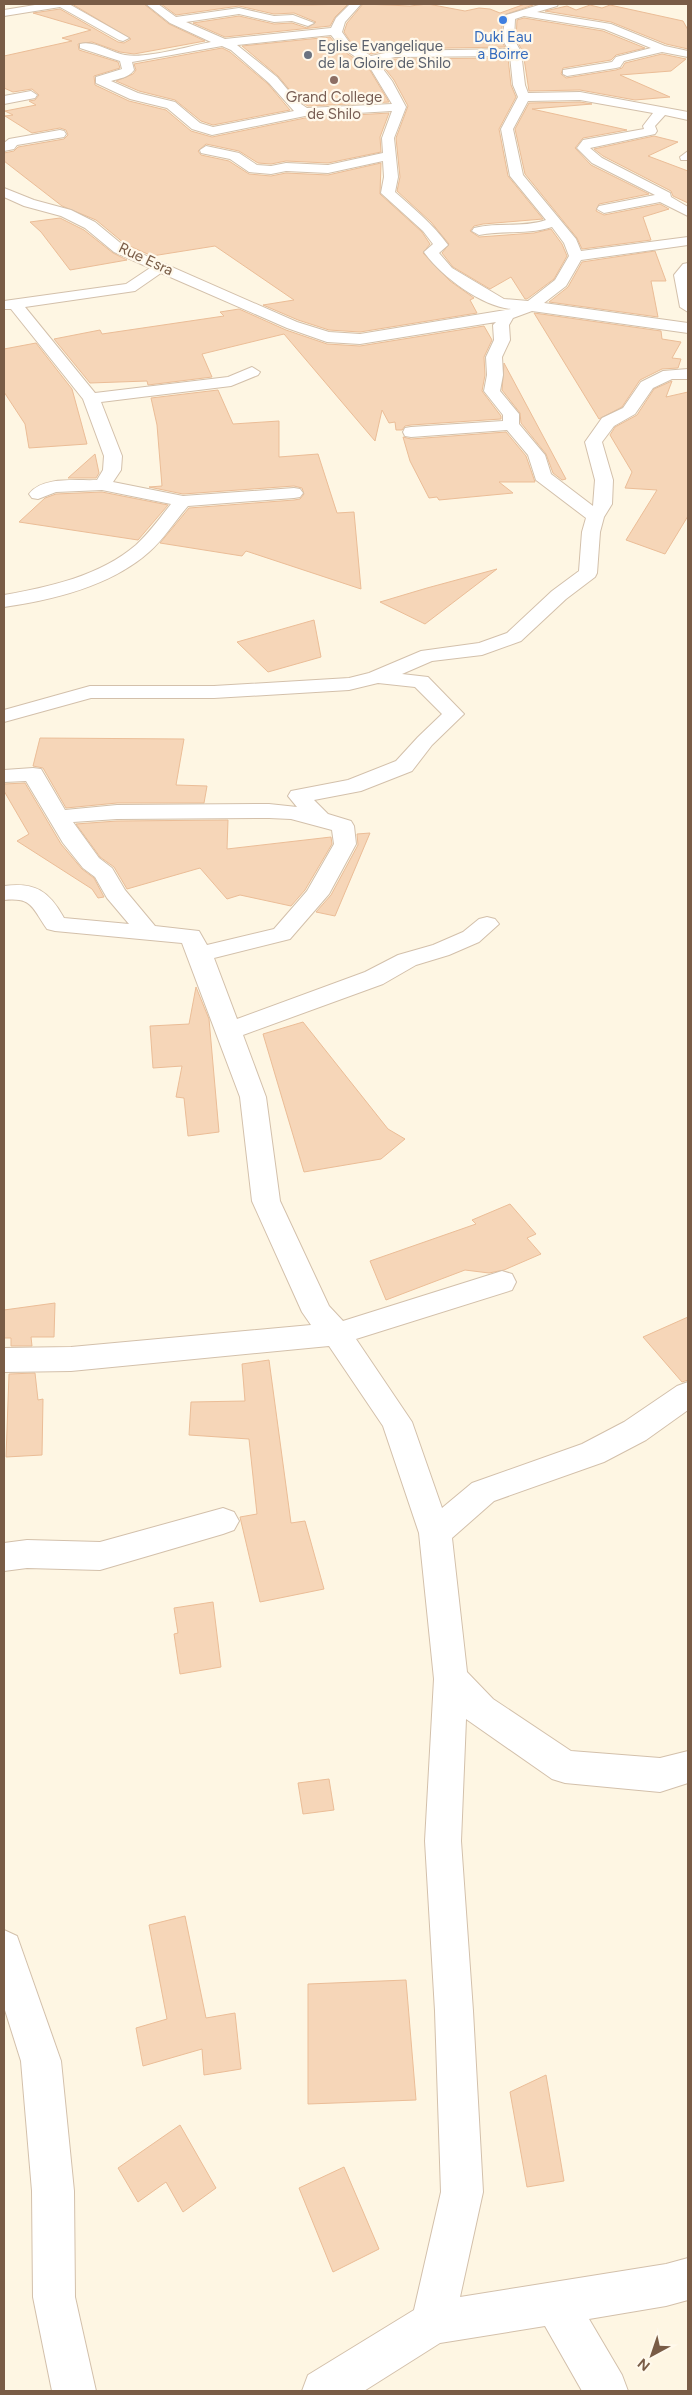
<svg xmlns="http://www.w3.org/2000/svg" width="692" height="2395" viewBox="0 0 692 2395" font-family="Figtree,sans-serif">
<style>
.building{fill:#f6d6b8;stroke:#ebbd97}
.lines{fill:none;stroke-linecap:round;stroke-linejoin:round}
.minor-casing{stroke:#d3c0ab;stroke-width:2}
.minor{fill:#fff;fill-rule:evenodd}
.shop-dot{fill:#3f7fe0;stroke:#fff9ec;stroke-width:2}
.worship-dot{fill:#6b7280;stroke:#fff9ec;stroke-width:2}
.education-dot{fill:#8d6e63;stroke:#fff9ec;stroke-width:2}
.labels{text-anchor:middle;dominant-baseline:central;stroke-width:4.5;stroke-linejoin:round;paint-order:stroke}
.far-shop-label{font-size:15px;fill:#366cbe;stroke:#fff9ec}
.far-worship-label{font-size:15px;fill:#5b616d;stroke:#fff9ec;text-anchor:start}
.far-education-label{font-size:15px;fill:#785e54;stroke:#fff9ec}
.far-street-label{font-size:15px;fill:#795c46;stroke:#fff9ec}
</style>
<rect width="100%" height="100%" fill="#fef6e3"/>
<g class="building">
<polygon points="72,4 144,4 169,24 205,41 134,54 120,52 92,42 78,44 79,50 118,62 120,68 94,76 95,85 129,101 166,110 191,131 212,137 305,118 389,113 380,137 381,152 328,163 286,161 271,164 258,163 239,151 206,144 198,151 201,155 229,161 249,174 271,176 286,173 328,175 381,163 380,194 422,232 430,244 423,253 450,281 474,298 470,300 477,313 360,332 329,330 298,320 263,305 294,300 215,246 152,256 125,244 96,220 62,206 4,161 4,153 14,151 18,147 64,139 68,135 66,130 60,128 32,133 5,116 13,115 5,111 36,105 29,101 35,100 39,95 32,89 13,92 4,88 4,56 72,41 62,38 91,30 33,13 60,9 118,42 124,43 131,39"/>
<polygon points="161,4 312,5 348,4 335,17 330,26 225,37 193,23 239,16 274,24 292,23 307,28 316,22 294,13 274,14 239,6 176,15"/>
<polygon points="363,4 410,6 428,4 465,11 479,8 490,9 500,13 525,4 533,5 504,15 500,39 505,47 395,49 371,54 350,41 344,32 347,23"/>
<polygon points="590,5 602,8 610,5 683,21 688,30 688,49 666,44 611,22 545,11 567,6 576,10"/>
<polygon points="524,18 603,31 645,48 616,55 611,60 563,68 561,74 566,78 616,70 622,68 625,63 662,54 686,59 671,71 620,75 670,97 635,100 580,90 529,91 523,52 516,39 517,20"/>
<polygon points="330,37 340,49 368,67 389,102 308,106 299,101 278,76 242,46"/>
<polygon points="222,48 230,52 268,84 290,110 213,125 201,121 175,100 139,91 116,81 133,74 136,70 134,64"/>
<polygon points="508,58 511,85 516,97 499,129 508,176 543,219 483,224 474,226 470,231 479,237 534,233 551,229 562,244 567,256 554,279 527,299 525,299 511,277 490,289 453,267 442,253 449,244 431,222 397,191 400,177 396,138 408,106 394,80 380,62 395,59"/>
<polygon points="580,102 592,104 532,109 627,130 583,138 575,148 591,165 649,194 599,204 596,211 604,215 660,204 669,209 643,217 651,240 582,249 577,238 525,174 515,129 529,103"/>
<polygon points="654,136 678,142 648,156 688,171 688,203 673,196 671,191 603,156 594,149"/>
<polygon points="60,218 84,230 113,253 127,260 70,270 41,232 30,222"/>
<polygon points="655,251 666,281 651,281 658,317 549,302 568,287 582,262"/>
<polygon points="239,309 286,330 327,344 360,346 484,326 492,340 484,357 485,375 482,391 501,416 501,419 411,425 405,426 402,430 396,430 395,422 389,423 382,410 375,441 284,334 202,354 212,377 148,385 147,381 90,383 54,339 100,330 102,334 224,316 220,312"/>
<polygon points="534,313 661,331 662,339 681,342 672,358 681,359 678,368 662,369 640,380 622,407 599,419"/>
<polygon points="36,343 72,389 87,444 29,448 25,424 4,392 4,349"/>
<polygon points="504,363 566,479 562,480 553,473 546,454 521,423 520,413 502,390"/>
<polygon points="672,381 666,397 688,392 688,516 665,554 626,540 657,490 625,488 632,472 610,435 615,427 637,415 654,389"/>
<polygon points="218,390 233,424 279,421 279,457 318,454 337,513 354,512 361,589 246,551 242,556 160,543 189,508 294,500 300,499 304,494 302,488 294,486 183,494 149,487 162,486 157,425 151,398"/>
<polygon points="506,432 526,456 535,482 499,482 513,493 439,500 437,497 429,498 410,461 403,437 411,439"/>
<polygon points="95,454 99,473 96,478 68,478"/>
<polygon points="102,492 168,505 138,540 19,522 45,498 56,494"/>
<polygon points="497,569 425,624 380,602 427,588"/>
<polygon points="314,620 321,657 268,672 237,642"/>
<polygon points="40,738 184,739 176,785 207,786 204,803 117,803 66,808 43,768 33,766"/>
<polygon points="25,783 61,844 82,869 94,878 104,897 98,898 92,889 17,841 29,834 4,791 4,784"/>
<polygon points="228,820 227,849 331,837 332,844 305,890 291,906 240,895 227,899 200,868 127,889 114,867 100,857 76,824 117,821"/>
<polygon points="370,833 335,916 316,912 331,895 358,845 357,834"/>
<polygon points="196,987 209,1019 219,1132 188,1136 184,1098 176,1097 182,1066 153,1068 150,1026 189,1024"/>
<polygon points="303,1022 388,1129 405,1139 381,1159 304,1172 263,1034"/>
<polygon points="510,1204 536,1234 527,1238 541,1254 504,1270 489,1273 465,1270 386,1300 370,1261 476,1224 472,1220"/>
<polygon points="55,1303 54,1337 31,1337 32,1346 11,1346 11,1338 4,1338 4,1310"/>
<polygon points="688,1317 688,1380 682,1382 643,1337"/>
<polygon points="269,1360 291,1523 305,1521 324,1589 260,1602 240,1517 257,1514 249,1439 189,1435 191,1402 245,1401 242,1364"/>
<polygon points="35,1373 38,1400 43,1399 42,1455 6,1457 9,1374"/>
<polygon points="213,1602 221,1667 180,1674 174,1634 178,1633 174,1608"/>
<polygon points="329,1779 334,1810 303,1814 298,1783"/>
<polygon points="185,1916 206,2018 235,2013 241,2069 204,2075 202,2049 143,2066 136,2028 167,2019 149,1925"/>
<polygon points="406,1980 416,2100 308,2104 308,1984"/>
<polygon points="546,2075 564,2181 527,2187 510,2092"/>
<polygon points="180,2125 216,2188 183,2212 166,2182 138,2202 118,2168"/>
<polygon points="344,2167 379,2249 333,2272 299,2188"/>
</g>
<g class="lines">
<g class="minor-casing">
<g id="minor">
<polygon points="41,4 69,4 129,38 123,41 119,40 60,7 4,16 4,10"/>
<path d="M146,4h12l18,13 63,-9 35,8 19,-1 21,8 -6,3 -16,-5 -18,1 -35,-8 -53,8 39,17 106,-11 5,-10 14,-14h11l-16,18 -3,10 7,10 22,14 24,-5 113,-2 -6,-10 4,-24 36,-11h16l-1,2 -20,6 74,12 54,22 23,5v6l-26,-5 -38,9 -4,6 -4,1 -49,8 -4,-2v-4l49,-8 4,-5 35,-9 -47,-19 -80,-13 -9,3 -1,20 7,13 4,33 3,8 52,-1 108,20v8l-23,-5 -10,11 2,5 -2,3 -65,14 12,10 68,35 1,4 17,10v9l-28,-14 -56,11 -7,-4 2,-3 56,-11 -63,-32 -15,-15 6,-8 61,-11 -1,-3 10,-13 -73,-13 -52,1 -15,28 10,46 53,64 5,12 107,-14v8l-107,15 -15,26 -22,17 144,20v10l-156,-22 -19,7 -4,7 1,15 -8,17 1,18 -3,16 19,23v10l26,31 6,19 42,32 2,-26 -10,-38 17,-24 21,-10 18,-26 22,-11 25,-2v10h-16l-19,9 -18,26 -21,12 -12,16 11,38 -1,24 -8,13 -4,15 -3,41 -2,4 -29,22 -45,42 -39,14 -50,6 -30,13 26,3 36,37 -32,31 -20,26 -51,20 -47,9 14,14 23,7 3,5 2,18 -27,50 -39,45 -76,19 23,61 128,-47 33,-17 35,-10 30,-13 16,-13 8,-2 8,2 4,5 -20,18 -30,13 -33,10 -33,19 -140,51 23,62 14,104 49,105 14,15 159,-50 10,3 4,8 -4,8 -156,49 56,83 30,86 30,-25 110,-39 42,-22 53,-36 11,-4v28l-42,30 -42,22 -110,39 -42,37 15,134 26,27 78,52 89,7 28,-7v32l-28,9 -95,-9 -13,-4 -86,-60 -5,122 12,170 10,181 -23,105 206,-33 22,-6v42l-22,6 -77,13 33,56 6,16h-46l-37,-65 -105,17 -76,48h-62l6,-16 106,-65 27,-118 -6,-181 -10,-170 9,-162 -15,-146 -36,-107 -54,-80 -258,25 -67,1v-24l67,-1 240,-22 -9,-13 -50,-111 -12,-104 -58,-154 -127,-12 -8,-2c-15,-21 -14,-32 -43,-29v-14c31,-4 45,5 60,32l65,6 -22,-26 -12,-21 -12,-9 -20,-25 -37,-62 -22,1v-12l29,-2 8,1 24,41 52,-5 152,-1 28,3 -9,-11 3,-5 57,-11 48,-19 22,-24 24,-23 -27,-27 -37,-4 -29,7 -135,8h-123l-87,24v-12l86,-24h124l135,-8 20,-5 52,-22 58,-8 28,-10 45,-42 27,-20 3,-39 4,-14 -50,-38 -8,-25 -21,-25 -96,7 -6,-1 -2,-4 2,-4 6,-1 92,-6v-6l-19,-24 3,-16 -1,-18 8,-17 -1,-15 3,-3 -136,22 -33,-2 -40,-14 -126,-55 -26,18 -110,16 70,86 133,-16 24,-10 8,5 -2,3 -27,11 -130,16 21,54 -1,14 -8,12 70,14 111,-8 6,1 3,4 -3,4 -6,1 -106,8c-13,15 -24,33 -39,46 -38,34 -96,48 -145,55v-12c45,-8 96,-19 132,-50 13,-12 24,-27 35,-41l-69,-14 -46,2 -18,7 -6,-1 -3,-4c13,-18 48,-13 68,-14l6,-10 1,-14 -21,-57 -72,-90h-7v-8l122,-17 24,-16 -36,-16 -29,-24 -24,-12 -37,-10 -20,-9v-9l30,12 37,10 24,12 29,24 173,76 32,10 31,2 151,-25c-30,-3 -70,-33 -87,-57l9,-8 -10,-13 -42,-38 3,-16 -1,-16 -55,12 -42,-2 -15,3 -22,-2 -19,-13 -29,-6 -1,-3 6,-4 33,7 18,12 14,1 15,-3 42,2 55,-12 -1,-15 10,-27 -87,5 -93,19 -20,-6 -25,-21 -37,-9 -34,-16v-6l26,-8 -2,-8 -40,-13v-4c14,-4 32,9 45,11 21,4 64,-9 86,-13l-41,-19zM331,35l10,12 28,19 23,38 -85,4 -9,-6 -21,-25 -40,-32zM222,46l9,4 38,33 25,28 -81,16 -13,-4 -25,-21 -37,-9 -27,-12c9,-3 17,-3 23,-11l-2,-8zM510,56l3,29 5,12 -17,32 9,47 36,44c-23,8 -48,2 -72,8l-2,3 7,4c24,-5 49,0 73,-8l12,16 5,13 -14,24 -27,21 -24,-2 -52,-31 -13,-15 9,-8c-15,-21 -34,-36 -53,-53l3,-15 -4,-39 12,-31 -14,-26 -15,-20 18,-4zM269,818l22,1 41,11 2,14 -27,47 -33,38 -67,16 -8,-14 -44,-5 -30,-36 -13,-22 -13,-10 -26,-36 44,-3z"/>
<polygon points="31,91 37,95 35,98 4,104 4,96"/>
<polygon points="60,130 64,131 66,134 64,137 17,145 14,149 4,151 4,143 9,139"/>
<polygon points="688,151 688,160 681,160 680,157"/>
<polygon points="688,263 688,312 680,307 674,275 683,264"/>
<polygon points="223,1508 234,1512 239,1521 234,1530 223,1534 100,1570 27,1568 4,1571 4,1543 27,1540 100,1542"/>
<polygon points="4,1930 17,1936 61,2061 74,2191 75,2297 96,2391 52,2391 33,2297 32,2191 21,2061 4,2007"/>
</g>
</g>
<use href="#minor" class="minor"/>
</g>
<circle class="shop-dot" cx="503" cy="20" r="5"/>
<circle class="worship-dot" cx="308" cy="55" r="5"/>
<circle class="education-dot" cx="334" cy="80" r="5"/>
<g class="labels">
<g class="far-shop-label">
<text x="503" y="37">Duki Eau<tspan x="503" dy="17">a Boirre</tspan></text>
</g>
<g class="far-worship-label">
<text x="318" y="46">Eglise Evangelique<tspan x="318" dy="17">de la Gloire de Shilo</tspan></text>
</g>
<g class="far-education-label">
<text x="334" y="97">Grand College<tspan x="334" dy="17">de Shilo</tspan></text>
</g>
<g class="far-street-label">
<text transform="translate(146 259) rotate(25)">Rue Esra</text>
</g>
</g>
<rect width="692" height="2395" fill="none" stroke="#795c46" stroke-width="10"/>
<g transform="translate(652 2355) rotate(220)" stroke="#fff9ec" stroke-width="4" paint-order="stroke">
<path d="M0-4L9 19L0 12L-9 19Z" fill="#795c46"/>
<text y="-8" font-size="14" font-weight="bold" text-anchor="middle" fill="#795c46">N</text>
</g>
</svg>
